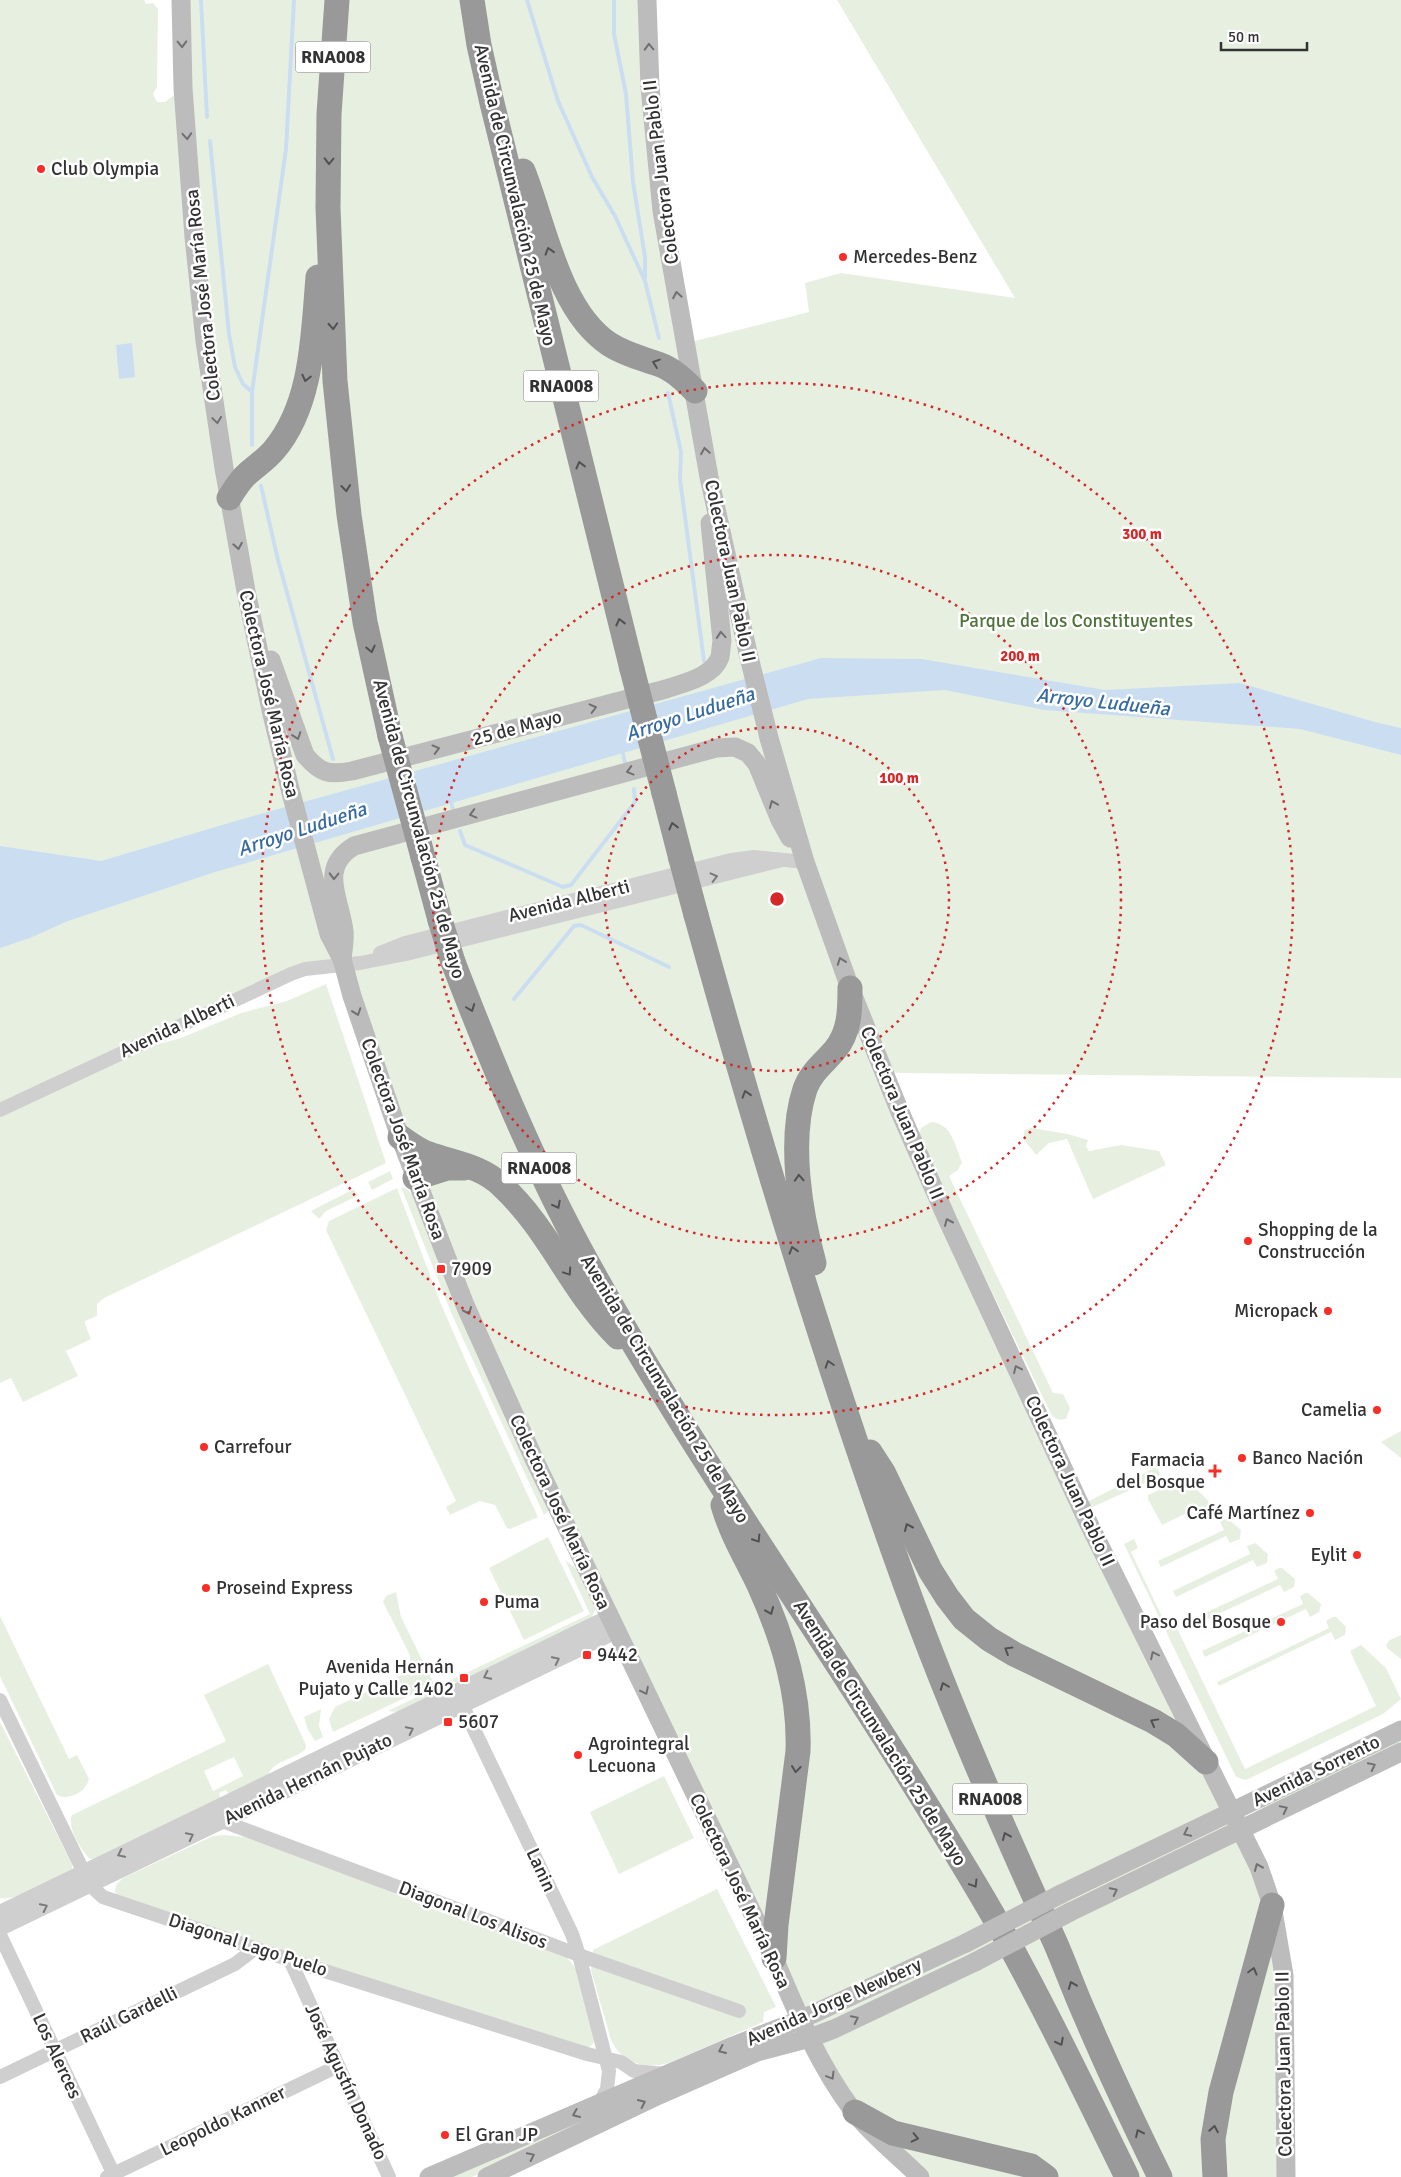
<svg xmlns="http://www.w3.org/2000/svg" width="1401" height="2177" viewBox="0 0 1401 2177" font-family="Signika,sans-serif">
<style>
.green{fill:#e7f0e0;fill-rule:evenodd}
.water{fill:#cbdef1}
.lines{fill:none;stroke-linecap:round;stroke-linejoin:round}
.stream{stroke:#cbdef1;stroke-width:4}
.minor{stroke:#cfcfcf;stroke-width:14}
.tertiary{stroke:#cfcfcf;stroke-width:16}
.secondary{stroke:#bcbcbc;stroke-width:19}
.motorway{stroke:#999;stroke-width:25}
.secondary-bridge{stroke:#bcbcbc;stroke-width:19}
.motorway-bridge{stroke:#999;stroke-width:25}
.oneway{stroke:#707070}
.oneway2{stroke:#515151}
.oneway3{stroke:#797979}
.ring{fill:none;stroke:#d62828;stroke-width:2.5;stroke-dasharray:2.5 5}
.poi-dot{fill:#f72e27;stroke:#fff;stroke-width:2}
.labels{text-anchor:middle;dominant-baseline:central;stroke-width:5;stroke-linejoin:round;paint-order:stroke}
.shield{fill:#fff;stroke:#707070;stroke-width:1}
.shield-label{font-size:18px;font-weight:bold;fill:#323232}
.poi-label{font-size:19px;fill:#323232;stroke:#fff;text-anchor:start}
.street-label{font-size:19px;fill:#323232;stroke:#fff}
.park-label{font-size:19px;fill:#4f743a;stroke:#fff}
.water-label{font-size:20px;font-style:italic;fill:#366b9f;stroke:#fff}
.centre{fill:#d62828;stroke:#fff;stroke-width:2.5}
.ring-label{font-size:15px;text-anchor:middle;font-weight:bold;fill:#d62828;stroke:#fff;stroke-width:5;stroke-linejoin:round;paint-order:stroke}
</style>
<rect width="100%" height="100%" fill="#fff"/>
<g class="green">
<polygon points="0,0 144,0 146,4 153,3 158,9 157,87 153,94 157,102 165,102 183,88 181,0 647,0 650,87 687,343 809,312 805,283 841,273 1015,298 837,0 1401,0 1401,1078 902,1073 885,1072 1272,1905 1286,2177 920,2177 855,2112 535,1461 343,966 305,969 0,1110"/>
<polygon points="326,984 386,1163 104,1298 97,1304 97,1316 85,1321 85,1324 91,1339 66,1351 78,1376 23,1402 11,1378 0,1383 0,1116 151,1046 181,1038 241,1013 287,1001"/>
<path d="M931,1122c21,1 24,24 31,40l-4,8 -9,6 104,217 10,1 7,14 -4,11c-7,2 -11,0 -15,-5l-133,-275 3,-11z"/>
<path d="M1031,1128l37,6 20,6 -2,6 3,5 32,-6 38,6 7,14 -73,34 -26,-60 -18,4 -13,12c-5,-8 -16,-16 -11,-25z"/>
<polygon points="390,1171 393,1179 372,1190 368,1182"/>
<polygon points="401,1187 407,1189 413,1195 549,1510 544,1515 453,1317"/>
<polygon points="397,1188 441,1304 468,1366 538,1517 510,1529 507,1528 495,1505 480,1501 450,1515 446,1507 456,1501 326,1230 329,1221"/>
<polygon points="354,1189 357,1196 326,1211 319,1219 311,1211"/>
<polygon points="1401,1431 1401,1458 1381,1442"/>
<polygon points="1154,1468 1158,1469 1160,1474 1157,1478 1090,1508 1088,1501 1091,1500"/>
<path d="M1181,1480c11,4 25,17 32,27l-1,5 -9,4 -3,-7 -3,-1 -35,17 -14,-26v-4z"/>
<polygon points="1225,1519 1228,1519 1241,1530 1240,1539 1230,1543 1226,1536 1161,1567 1158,1561 1224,1530 1220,1522"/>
<path d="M548,1537l36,74 -60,29 -35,-72c20,-10 38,-21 59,-31z"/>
<polygon points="1134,1539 1138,1548 1131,1552 1166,1625 1174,1622 1245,1769 1376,1706 1350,1651 1361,1645 1386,1668 1401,1699 1383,1714 1246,1780 1236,1777 1124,1544"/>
<polygon points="1255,1543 1268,1554 1267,1563 1257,1567 1253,1560 1176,1597 1173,1591 1250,1554 1247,1546"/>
<polygon points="565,1560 578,1570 596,1608 591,1619 458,1683 449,1681 590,1614"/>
<polygon points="1279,1568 1282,1568 1295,1579 1294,1587 1284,1592 1280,1585 1191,1627 1188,1621 1278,1579 1274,1571"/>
<polygon points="396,1592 401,1617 434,1684 333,1732 329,1719 335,1707 406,1673 410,1669 410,1655 383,1602 386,1596"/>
<polygon points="1305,1593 1308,1593 1321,1604 1319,1612 1310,1617 1306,1609 1205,1657 1202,1651 1303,1604 1300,1596"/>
<path d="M0,1616l69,143 8,-4 12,24c-3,13 -20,22 -32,16l-57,-119z"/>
<polygon points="1333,1617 1336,1617 1346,1627 1345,1635 1335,1640 1331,1632 1219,1686 1217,1682 1329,1628 1326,1621"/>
<polygon points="1401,1635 1401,1659 1387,1648 1386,1645 1390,1640"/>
<path d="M268,1664l38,81 -1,5c-11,9 -32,11 -37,25l-40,19 -2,-4 -7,3 2,5 -123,60 -8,1c-9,-9 -23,-31 -18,-44l154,-74 -22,-46zM234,1757l9,19 -30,15 -9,-20z"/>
<polygon points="435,1688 434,1694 397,1712 388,1711"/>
<polygon points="321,1709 319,1726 323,1737 315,1741 308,1730 304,1717"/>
<path d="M0,1722l72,142v6c-17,8 -55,32 -72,28z"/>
<polygon points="1401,1739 1401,1744 1263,1811 1261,1806"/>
<polygon points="664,1776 694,1838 619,1874 590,1812"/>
<polygon points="224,1835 244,1837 339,1871 432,1909 565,1955 578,1971 596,2040 589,2048 119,1899 115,1892 116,1885 123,1878 213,1836"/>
<path d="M717,1889l59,118 -12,5 -1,10 -94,41c-24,6 -47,1 -58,-23l-20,-70 2,-20z"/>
<polygon points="686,2073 551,2141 472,2177 448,2177"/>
</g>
<g class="water">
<polygon points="132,343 135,377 119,379 116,345"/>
<polygon points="821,658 922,659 1105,690 1240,683 1375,722 1401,728 1401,755 1300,729 1044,710 945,690 808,699 212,873 68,921 30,938 0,948 0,846 101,861 239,820"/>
</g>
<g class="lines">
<g class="stream">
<polyline points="201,0 207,117"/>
<polyline points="527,0 558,101 592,177 615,216 645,281 659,338"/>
<polyline points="614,0 614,34 626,94 633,182 645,257 645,278"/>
<polyline points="210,141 229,334 235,367 243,384 252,392"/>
<polyline points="668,393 681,452 680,479 704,661"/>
<polyline points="252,445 252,392 286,149 294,0"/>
<polyline points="261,486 278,560 333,759"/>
<polyline points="622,750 625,762"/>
<polyline points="450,799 453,809"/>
<polyline points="460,831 465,845 563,887 571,885 635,802 634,789"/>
<polyline points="514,999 574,926 581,925 669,967"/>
</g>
<g class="minor">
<polyline points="380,953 405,943 731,860 754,857 805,862"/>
<polyline points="0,1110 291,974 305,969 360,963 406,954 782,860"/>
<polyline points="458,1696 572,1934 579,1955 609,2071 607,2089 599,2104"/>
<polyline points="0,1700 90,1885 103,1897 290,1960 587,2054 621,2062 634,2071 665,2074"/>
<polyline points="220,1815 222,1821 579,1955 739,2011"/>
<polyline points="0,1935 115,2177"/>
<polyline points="290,1960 389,2177"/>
<polyline points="0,2077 235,1964 256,1948"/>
<polyline points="107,2177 338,2066"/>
</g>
<g class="tertiary">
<polyline points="0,1913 610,1617"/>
<polyline points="0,1928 616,1631"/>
</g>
<g class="secondary">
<path d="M181,0l2,88 11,149 11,104 19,127 22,123 25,119 19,79 39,145 13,25 10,37 48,141 65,168 70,156 239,497c22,53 45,108 80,154 18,23 45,44 66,65"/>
<polyline points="647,0 650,87 662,211 709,477 748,653 769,738 805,862 850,988 900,1112 948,1221 1087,1520 1259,1867 1272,1905 1284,1975 1286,2177"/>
<path d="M271,660l34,95c16,19 24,20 47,16l314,-82c17,-6 47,-12 54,-32 1,-5 1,-11 2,-16l-12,-118"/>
<path d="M342,959c1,-9 3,-19 2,-28 -4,-33 -26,-63 10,-85l362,-98 19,-1 13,6 9,11 23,56 10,18"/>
<polyline points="1061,1894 1401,1730"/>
<polyline points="1070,1912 1401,1752"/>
<polyline points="429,2177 733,2046 800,2020 966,1943"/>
<polyline points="487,2177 659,2095 757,2052 810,2038 834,2029 975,1962"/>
</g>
<g class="motorway">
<polyline points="337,0 329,114 328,208 335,381 349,515 365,622 390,736"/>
<polyline points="472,0 479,45 492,103 632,669"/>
<path d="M523,171c21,52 35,139 86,173 15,10 32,14 49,20 15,5 26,16 37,27"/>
<path d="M229,498c5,-8 10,-16 16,-22 9,-9 21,-16 29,-26 39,-46 39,-116 44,-173"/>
<polyline points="664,793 681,859"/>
<polyline points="423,857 440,920"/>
<path d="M696,915c60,217 125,433 201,646 46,130 101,256 158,381 11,25 20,51 31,75 23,54 48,107 74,160"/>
<path d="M453,962c40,103 81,204 134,300 101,184 224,355 334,534 34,55 69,111 99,168 38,70 72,142 107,213"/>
<path d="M400,1137c9,6 19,14 29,17 25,9 53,12 73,32 47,43 70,106 116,151"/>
<polyline points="415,1178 447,1168 464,1168"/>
<path d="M814,1263c-14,-50 -26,-123 -9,-174 6,-17 19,-26 30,-39 15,-18 15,-40 15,-62"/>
<polyline points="870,1452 883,1472 930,1570 947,1597 964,1619 989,1639 1014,1654 1153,1721 1176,1735 1206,1762"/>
<path d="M723,1505c8,28 23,53 36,80 24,53 41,108 39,166l-22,174 -2,33"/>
<polyline points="855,2112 893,2133 1031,2166 1046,2177"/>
<polyline points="1215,2177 1213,2139 1221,2092 1272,1905"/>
</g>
<g class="secondary-bridge">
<polyline points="966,1943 1061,1894"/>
<polyline points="975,1962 1070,1912"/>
</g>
<g class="motorway-bridge">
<polyline points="632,669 664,793"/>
<polyline points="390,736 423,857"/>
<polyline points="681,859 696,915"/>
<polyline points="440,920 453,962"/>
</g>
</g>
<defs><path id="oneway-chevron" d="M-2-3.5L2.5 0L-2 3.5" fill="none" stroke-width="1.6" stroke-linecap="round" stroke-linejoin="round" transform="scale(1.25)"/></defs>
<g class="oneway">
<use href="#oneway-chevron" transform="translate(182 44) rotate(88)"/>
<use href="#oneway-chevron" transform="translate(649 47) rotate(-92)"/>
<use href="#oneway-chevron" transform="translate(187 136) rotate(86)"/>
<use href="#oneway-chevron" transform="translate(677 295) rotate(-100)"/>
<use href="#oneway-chevron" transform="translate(217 420) rotate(82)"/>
<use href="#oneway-chevron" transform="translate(705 451) rotate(-99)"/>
<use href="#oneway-chevron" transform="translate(238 546) rotate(80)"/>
<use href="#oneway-chevron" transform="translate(721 635) rotate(-95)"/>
<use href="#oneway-chevron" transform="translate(593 708) rotate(-14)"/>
<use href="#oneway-chevron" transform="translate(297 736) rotate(71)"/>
<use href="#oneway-chevron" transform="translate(436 749) rotate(-15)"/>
<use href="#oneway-chevron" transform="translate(630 771) rotate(165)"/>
<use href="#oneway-chevron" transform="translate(773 804) rotate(-112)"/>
<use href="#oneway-chevron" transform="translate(473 814) rotate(165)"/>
<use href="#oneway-chevron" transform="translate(334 876) rotate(91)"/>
<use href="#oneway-chevron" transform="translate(841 961) rotate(-110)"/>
<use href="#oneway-chevron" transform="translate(357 1012) rotate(71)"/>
<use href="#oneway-chevron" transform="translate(948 1222) rotate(-114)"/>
<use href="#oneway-chevron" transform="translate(468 1311) rotate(66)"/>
<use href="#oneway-chevron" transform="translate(1017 1369) rotate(-115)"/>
<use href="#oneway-chevron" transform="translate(1154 1655) rotate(-116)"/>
<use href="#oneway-chevron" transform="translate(645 1691) rotate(64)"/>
<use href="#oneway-chevron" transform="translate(1372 1766) rotate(-26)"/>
<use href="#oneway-chevron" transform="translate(1284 1809) rotate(-26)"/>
<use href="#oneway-chevron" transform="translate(1187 1833) rotate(154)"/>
<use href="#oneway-chevron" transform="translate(1258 1867) rotate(-113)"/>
<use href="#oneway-chevron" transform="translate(1114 1891) rotate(-26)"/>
<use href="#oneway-chevron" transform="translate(855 2019) rotate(-26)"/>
<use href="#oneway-chevron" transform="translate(722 2050) rotate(156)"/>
<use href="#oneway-chevron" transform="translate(831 2076) rotate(59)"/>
<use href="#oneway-chevron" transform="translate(642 2103) rotate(-25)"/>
<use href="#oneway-chevron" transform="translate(576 2114) rotate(157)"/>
<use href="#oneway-chevron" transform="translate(531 2156) rotate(-26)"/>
</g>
<g class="oneway2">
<use href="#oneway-chevron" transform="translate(329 161) rotate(91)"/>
<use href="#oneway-chevron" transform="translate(549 251) rotate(-107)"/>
<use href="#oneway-chevron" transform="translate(333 326) rotate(87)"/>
<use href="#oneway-chevron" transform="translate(656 363) rotate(-161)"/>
<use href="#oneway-chevron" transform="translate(306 378) rotate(103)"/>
<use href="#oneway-chevron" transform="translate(580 465) rotate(-104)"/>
<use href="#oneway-chevron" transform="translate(346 488) rotate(84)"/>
<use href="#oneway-chevron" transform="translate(620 622) rotate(-104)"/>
<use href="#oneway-chevron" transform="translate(371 649) rotate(77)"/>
<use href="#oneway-chevron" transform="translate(673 826) rotate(-104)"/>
<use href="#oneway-chevron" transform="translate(471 1008) rotate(69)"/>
<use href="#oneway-chevron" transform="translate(746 1094) rotate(-107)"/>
<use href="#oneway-chevron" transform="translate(799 1178) rotate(-93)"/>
<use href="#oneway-chevron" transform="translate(557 1205) rotate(62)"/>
<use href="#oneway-chevron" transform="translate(793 1250) rotate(-107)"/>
<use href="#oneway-chevron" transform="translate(568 1272) rotate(56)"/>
<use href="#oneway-chevron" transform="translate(829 1364) rotate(-108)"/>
<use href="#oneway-chevron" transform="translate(908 1527) rotate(-114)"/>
<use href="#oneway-chevron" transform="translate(757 1539) rotate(57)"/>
<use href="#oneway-chevron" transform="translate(770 1611) rotate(67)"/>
<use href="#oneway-chevron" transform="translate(1008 1650) rotate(-149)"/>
<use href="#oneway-chevron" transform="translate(944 1686) rotate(-111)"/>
<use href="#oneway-chevron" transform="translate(1154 1722) rotate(-151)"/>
<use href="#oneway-chevron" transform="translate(796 1769) rotate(97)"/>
<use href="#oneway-chevron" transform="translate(1006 1836) rotate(-113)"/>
<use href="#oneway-chevron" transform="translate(974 1884) rotate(59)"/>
<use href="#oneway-chevron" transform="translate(1253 1971) rotate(-75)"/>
<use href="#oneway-chevron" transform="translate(1072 1985) rotate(-112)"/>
<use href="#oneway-chevron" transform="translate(1060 2042) rotate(63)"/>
<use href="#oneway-chevron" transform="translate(1214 2129) rotate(-80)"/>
<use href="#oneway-chevron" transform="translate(1139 2133) rotate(-115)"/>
<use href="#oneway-chevron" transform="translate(915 2138) rotate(13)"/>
</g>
<g class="oneway3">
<use href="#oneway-chevron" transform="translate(714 877) rotate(-14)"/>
<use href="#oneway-chevron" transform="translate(556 1660) rotate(-26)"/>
<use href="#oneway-chevron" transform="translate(487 1676) rotate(154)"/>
<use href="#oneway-chevron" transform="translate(410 1730) rotate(-26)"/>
<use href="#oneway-chevron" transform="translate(190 1836) rotate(-26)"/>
<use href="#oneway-chevron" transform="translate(121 1854) rotate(154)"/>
<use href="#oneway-chevron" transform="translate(44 1907) rotate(-26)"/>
</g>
<g class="ring">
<circle cx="777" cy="899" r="172"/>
<circle cx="777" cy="899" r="344"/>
<circle cx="777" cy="899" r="516"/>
</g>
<g class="poi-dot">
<circle cx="41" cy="169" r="5"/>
<circle cx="843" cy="257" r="5"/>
<circle cx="1248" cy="1241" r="5"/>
<rect x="436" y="1264" width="10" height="10" rx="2.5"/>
<circle cx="1328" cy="1311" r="5"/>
<circle cx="1377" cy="1410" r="5"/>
<circle cx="204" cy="1447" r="5"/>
<circle cx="1242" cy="1458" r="5"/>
<path d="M1212.5 1463.5h5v5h5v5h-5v5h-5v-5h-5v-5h5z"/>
<circle cx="1310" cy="1513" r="5"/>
<circle cx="1357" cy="1555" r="5"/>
<circle cx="206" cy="1588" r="5"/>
<circle cx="484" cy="1602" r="5"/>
<circle cx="1281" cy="1622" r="5"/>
<rect x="582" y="1650" width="10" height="10" rx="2.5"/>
<rect x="459" y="1673" width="10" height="10" rx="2.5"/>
<rect x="443" y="1717" width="10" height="10" rx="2.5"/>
<circle cx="578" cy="1755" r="5"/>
<circle cx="445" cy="2135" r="5"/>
</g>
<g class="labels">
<g class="shield">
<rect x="295.5" y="41.5" width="75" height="31" rx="4"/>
<rect x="523.5" y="370.5" width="75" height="31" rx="4"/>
<rect x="501.5" y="1152.5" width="75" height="31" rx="4"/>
<rect x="952.5" y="1783.5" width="75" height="31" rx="4"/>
</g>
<g class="shield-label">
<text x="333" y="57">RNA008</text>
<text x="561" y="386">RNA008</text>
<text x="539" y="1168">RNA008</text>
<text x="990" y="1799">RNA008</text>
</g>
<g class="poi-label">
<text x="51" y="169">Club Olympia</text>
<text x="853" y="257">Mercedes-Benz</text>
<text x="1258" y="1230">Shopping de la<tspan x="1258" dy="22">Construcción</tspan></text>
<text x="451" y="1269">7909</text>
<text x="1318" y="1311" text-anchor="end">Micropack</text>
<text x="1367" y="1410" text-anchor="end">Camelia</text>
<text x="214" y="1447">Carrefour</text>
<text x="1252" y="1458">Banco Nación</text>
<text x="1205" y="1460" text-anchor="end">Farmacia<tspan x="1205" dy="22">del Bosque</tspan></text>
<text x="1300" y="1513" text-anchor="end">Café Martínez</text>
<text x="1347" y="1555" text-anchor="end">Eylit</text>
<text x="216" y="1588">Proseind Express</text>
<text x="494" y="1602">Puma</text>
<text x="1271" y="1622" text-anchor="end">Paso del Bosque</text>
<text x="597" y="1655">9442</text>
<text x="454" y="1667" text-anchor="end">Avenida Hernán<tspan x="454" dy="22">Pujato y Calle 1402</tspan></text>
<text x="458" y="1722">5607</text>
<text x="588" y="1744">Agrointegral<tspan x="588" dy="22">Lecuona</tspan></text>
<text x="455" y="2135">El Gran JP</text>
</g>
<g class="street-label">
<text transform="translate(661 172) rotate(-97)">Colectora Juan Pablo II</text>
<text transform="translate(515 195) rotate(77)">Avenida de Circunvalación 25 de Mayo</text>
<text transform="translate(203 295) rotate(-96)">Colectora José María Rosa</text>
<text transform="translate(730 571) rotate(78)">Colectora Juan Pablo II</text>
<text transform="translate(269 694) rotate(77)">Colectora José María Rosa</text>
<text transform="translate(517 728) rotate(-15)">25 de Mayo</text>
<text transform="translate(419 829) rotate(75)">Avenida de Circunvalación 25 de Mayo</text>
<text transform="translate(569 901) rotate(-14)">Avenida Alberti</text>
<text transform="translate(177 1026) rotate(-25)">Avenida Alberti</text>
<text transform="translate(902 1113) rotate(67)">Colectora Juan Pablo II</text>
<text transform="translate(403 1139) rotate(70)">Colectora José María Rosa</text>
<text transform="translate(665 1389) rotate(59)">Avenida de Circunvalación 25 de Mayo</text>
<text transform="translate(1070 1481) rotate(65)">Colectora Juan Pablo II</text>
<text transform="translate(560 1512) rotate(65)">Colectora José María Rosa</text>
<text transform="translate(880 1733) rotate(58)">Avenida de Circunvalación 25 de Mayo</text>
<text transform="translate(1316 1771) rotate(-26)">Avenida Sorrento</text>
<text transform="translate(308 1779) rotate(-26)">Avenida Hernán Pujato</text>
<text transform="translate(541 1870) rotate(65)">Lanin</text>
<text transform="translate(740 1891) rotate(65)">Colectora José María Rosa</text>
<text transform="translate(473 1915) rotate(21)">Diagonal Los Alisos</text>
<text transform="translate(248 1945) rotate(18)">Diagonal Lago Puelo</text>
<text transform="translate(834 2002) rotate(-24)">Avenida Jorge Newbery</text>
<text transform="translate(129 2015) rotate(-26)">Raúl Gardelli</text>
<text transform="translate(57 2056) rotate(65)">Los Alerces</text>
<text transform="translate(1284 2064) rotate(-91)">Colectora Juan Pablo II</text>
<text transform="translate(346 2082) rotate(65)">José Agustín Donado</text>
<text transform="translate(223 2121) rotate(-26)">Leopoldo Kanner</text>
</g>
<g class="park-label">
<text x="1076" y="621">Parque de los Constituyentes</text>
</g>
<g class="water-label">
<text transform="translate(1103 702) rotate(6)">Arroyo Ludueña</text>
<text transform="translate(690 714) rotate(-18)">Arroyo Ludueña</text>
<text transform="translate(302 829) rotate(-18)">Arroyo Ludueña</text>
</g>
</g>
<circle cx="777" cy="899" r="8" class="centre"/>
<g class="ring-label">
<text x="1142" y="539">300 m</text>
<text x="1020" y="661">200 m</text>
<text x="899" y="783">100 m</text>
</g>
<path d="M1221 42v8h86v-8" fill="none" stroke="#323232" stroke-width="2.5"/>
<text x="1228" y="42" font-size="15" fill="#323232" stroke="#ffffff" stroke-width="4" paint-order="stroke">50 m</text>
</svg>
